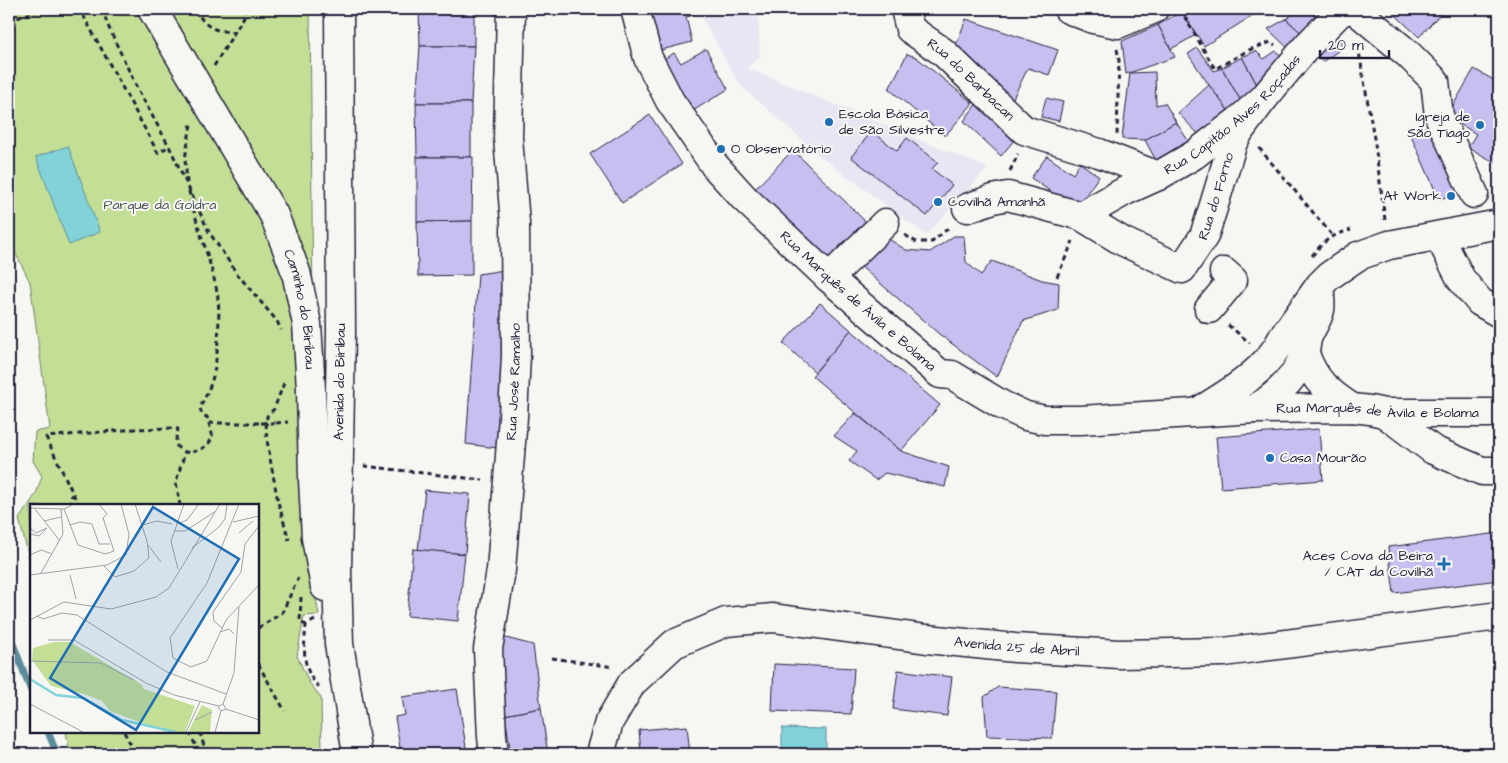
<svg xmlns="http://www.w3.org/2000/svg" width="1508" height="763" viewBox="0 0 1508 763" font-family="'Architects Daughter',sans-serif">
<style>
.built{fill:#e8e6f2}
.green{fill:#c3df96;stroke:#728068}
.water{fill:#82d3d9;stroke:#5c8c9a}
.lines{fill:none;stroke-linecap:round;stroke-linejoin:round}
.stream{stroke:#5c8c9a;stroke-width:7}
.building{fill:#c8bff1;stroke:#22223b}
.minor-casing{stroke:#22223b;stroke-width:31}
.major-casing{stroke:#22223b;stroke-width:31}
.path{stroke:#22223b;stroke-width:3;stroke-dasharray:5 4;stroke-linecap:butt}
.minor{stroke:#f6f6f2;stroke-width:28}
.major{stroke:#f6f6f2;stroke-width:28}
.path-bridge{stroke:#22223b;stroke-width:3;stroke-dasharray:5 4;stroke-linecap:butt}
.poi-dot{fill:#1f6fb2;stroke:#f6f6f2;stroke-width:2}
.labels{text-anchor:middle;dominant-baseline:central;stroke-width:4;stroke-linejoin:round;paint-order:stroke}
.street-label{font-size:14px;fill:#22223b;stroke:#f6f6f2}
.poi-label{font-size:14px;fill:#22223b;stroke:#f6f6f2;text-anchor:start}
.park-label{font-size:14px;fill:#4a5152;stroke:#f6f6f2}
.inset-river{fill:none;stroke:#82d3d9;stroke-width:2.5}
.inset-road{fill:none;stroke:#a1a1a9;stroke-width:1}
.view{fill:#1f6fb2;fill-opacity:0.15;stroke:#1f6fb2;stroke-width:2.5}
.inset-edge{fill:none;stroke:#22223b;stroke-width:2.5}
</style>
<rect width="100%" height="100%" fill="#f6f6f2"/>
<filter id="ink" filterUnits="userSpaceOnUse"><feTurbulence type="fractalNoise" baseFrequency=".02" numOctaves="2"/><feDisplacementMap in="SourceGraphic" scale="10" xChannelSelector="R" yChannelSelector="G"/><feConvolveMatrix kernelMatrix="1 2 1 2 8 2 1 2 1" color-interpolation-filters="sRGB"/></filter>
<g filter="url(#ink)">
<polygon class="built" points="697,9 758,9 760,56 747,68 988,168 926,235 824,159 740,85"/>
<polygon class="green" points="9,9 310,9 313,312 293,324 299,405 302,524 319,615 304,616 297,656 309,682 321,698 322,754 70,754 66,732 258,732 258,506 31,506 31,565 19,519 36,494 42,476 33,461 35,432 50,429 30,282 9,240"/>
<g class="water">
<polygon points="68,146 100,232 69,245 36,157"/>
<polygon points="782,728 826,729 826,748 782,748"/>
</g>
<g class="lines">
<g class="stream">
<polyline points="9,633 31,691"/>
<polyline points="48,732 57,754"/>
</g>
</g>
<g class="building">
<polygon points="419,9 474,9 474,46 420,46"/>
<polygon points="646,9 693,9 694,15 686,17 692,42 657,51"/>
<polygon points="1185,9 1263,9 1204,46 1182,11"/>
<polygon points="1300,9 1308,9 1325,24 1309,40 1286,19"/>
<polygon points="1308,9 1338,9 1325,24"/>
<polygon points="1389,9 1445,9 1419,37"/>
<polygon points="1182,11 1196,35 1171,49 1158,25"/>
<polygon points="966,19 1058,50 1049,75 1028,68 1007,110 953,53"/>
<polygon points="1286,19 1309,40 1295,55 1268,29"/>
<polygon points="1158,25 1175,57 1126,74 1122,41"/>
<polygon points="1329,26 1344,47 1322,62 1310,44"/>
<polygon points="420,46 474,46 471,103 416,103"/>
<polygon points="1197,48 1214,71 1222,68 1245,108 1233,117 1209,85 1188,54"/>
<polygon points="706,49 728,89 688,114 657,63 674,53 681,63"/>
<polygon points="1256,51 1264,59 1276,51 1289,63 1263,96 1242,57"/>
<polygon points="907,54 916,57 973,103 945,136 889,89"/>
<polygon points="1242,57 1263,96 1245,108 1222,68"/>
<polygon points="1474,69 1499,83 1499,165 1468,147 1476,134 1447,116"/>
<polygon points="1155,72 1156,105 1165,103 1176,122 1145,140 1122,139 1130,73"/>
<polygon points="1209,85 1233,117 1207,143 1178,113"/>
<polygon points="982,96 1020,133 1001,156 964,121"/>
<polygon points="1046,98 1063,102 1059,121 1041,117"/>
<polygon points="416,103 471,103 471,157 417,157"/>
<polygon points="650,115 682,164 622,203 590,154"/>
<polygon points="1176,122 1193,148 1160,168 1145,140"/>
<polygon points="1441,126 1468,190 1439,199 1408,129"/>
<polygon points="872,131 897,151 907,138 938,162 932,169 952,185 927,216 851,157"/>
<polygon points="793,150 868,224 827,265 753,191"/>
<polygon points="1047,156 1073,174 1080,163 1099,176 1076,209 1031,178"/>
<polygon points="417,157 473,157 472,221 417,222"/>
<polygon points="472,221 472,275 418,276 417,222"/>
<polygon points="884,236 906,250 930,252 954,236 964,236 966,262 981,275 992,261 1042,280 1059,283 1058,310 1023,321 997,377 939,334 859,265"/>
<polygon points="511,269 497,448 466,444 478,274"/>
<polygon points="820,303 851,330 815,372 783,343"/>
<polygon points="851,330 940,405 901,451 812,376"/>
<polygon points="855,413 901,451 949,467 945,487 885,473 876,480 849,461 857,451 834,436"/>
<polygon points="1319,429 1323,480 1221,488 1216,437"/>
<polygon points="425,490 470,494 465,554 418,550"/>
<polygon points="1499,533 1499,580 1394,593 1388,547"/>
<polygon points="413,549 465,554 458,621 407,616"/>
<polygon points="498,636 533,645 541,708 505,715"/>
<polygon points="774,664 854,668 851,714 772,711"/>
<polygon points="898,670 952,677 947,716 893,709"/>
<polygon points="998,687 1056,691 1052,738 987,736 984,697"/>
<polygon points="457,689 467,754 401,754 395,717 405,715 402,697"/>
<polygon points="541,708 548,754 511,754 505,715"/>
<polygon points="687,726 690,754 641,754 639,730"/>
</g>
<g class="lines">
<g class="minor-casing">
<g id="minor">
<path id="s1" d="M152,9l122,206 22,57 11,52 4,65 2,90 3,59 9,49"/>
<polyline points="339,9 341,331 337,571 339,644 357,754"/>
<path id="s2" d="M905,9l5,20 33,23 81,78 75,23 59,23"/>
<polyline points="1068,9 1093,19 1118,24 1154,9"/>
<polyline points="1354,9 1408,54 1435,81 1439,116 1474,194"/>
<path id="s3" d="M967,208l26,-9 15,-3 73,20 41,25 60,28 22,-33 10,-31 19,-63 8,-13 23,-31"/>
<path id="s4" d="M1081,216l46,-26 31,-14 36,-21 44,-34 26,-23 44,-53 31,-32 9,-4"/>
<polyline points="1439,236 1461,279 1480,302 1499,313"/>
<polyline points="829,278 885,223"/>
<polyline points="1209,309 1233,280 1224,272"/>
<polyline points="1384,413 1433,450 1482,471 1499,471"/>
<path id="s5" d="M494,754l-2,-17 -4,-88 13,-79 12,-153 3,-62 -1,-132 -7,-85 3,-129"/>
<path id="s6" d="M600,754l9,-32 23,-39 42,-39 52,-22 47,-4 154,21 88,9 104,6 105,-2 275,-36"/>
</g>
</g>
<g class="major-casing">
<g id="major">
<path id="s7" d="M635,9l13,49 22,43 45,65 29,32 85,80 111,96 12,1 50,30 24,11 19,4h36l174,-11 97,-1 18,2 14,3h115"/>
<path d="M1305,354c10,28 23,38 47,54"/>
<path d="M1255,409c21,-13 41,-30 49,-55 2,-5 2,-10 3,-15 3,-10 11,-19 13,-29 1,-5 0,-11 0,-16"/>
<path d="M1201,410c30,-18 66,-40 82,-73l37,-52 9,-9 29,-20 31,-11 110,-21"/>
</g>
</g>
<g class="path">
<polyline points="102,9 109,28 138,90 169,146 209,232 238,275 277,321 281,330"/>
<path d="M195,9c11,19 18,22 40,23"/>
<polyline points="1180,9 1215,69 1249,50 1271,42 1275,45"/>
<polyline points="83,15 158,153 169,146"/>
<polyline points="9,21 42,9"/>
<polyline points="1358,46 1375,144 1385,220"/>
<polyline points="1117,49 1119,60 1117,135"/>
<polyline points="214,66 245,15 245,9"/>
<polyline points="1259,148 1332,235"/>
<polyline points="1010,171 1018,154"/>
<polyline points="187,183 185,159 191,124"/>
<polyline points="905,235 916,242 932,242 951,226"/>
<path d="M1312,256c12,-16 20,-21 39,-26"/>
<polyline points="1057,277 1073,241"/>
<polyline points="1228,325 1250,343"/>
<polyline points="284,383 274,409 267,416 266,430 268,447 278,502 289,540"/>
<polyline points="209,423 267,423"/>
<polyline points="276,423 288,422"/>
<polyline points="364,466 483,480"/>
<polyline points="70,506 72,494"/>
<polyline points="79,506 46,437 135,429 175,428 178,429 176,439 177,447 185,452"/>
<path d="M180,506l-4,-24 9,-30c12,1 22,-4 28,-15l-6,-20 -5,-2 -2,-7c4,-9 9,-18 12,-28 6,-19 9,-68 5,-88 -7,-35 -21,-67 -28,-101"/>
<polyline points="301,597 300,622 306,625"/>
<path d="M315,620l-9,5c-2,23 -5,44 13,62"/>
<polyline points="258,628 282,613 298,578"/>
<polyline points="552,658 614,667"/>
<polyline points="258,664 285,711"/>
<polyline points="124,732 136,754"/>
<polyline points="189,732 200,754"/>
<polyline points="200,732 206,754"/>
</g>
<use href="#minor" class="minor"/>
<use href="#major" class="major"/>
<polyline class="path-bridge" points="261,423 276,423"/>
</g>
</g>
<g class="poi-dot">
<circle cx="829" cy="122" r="5"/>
<circle cx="1480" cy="125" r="5"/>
<circle cx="721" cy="149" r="5"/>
<circle cx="1451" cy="196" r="5"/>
<circle cx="938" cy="202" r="5"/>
<circle cx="1270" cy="458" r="5"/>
<path d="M1441.5 556.5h5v5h5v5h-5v5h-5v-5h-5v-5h5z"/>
</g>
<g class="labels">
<g class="street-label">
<text stroke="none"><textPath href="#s2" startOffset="100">Rua do Barbacan</textPath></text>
<text stroke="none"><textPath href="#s4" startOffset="184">Rua Capitão Alves Roçadas</textPath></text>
<text stroke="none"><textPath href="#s3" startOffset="314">Rua do Forno</textPath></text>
<text stroke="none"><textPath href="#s7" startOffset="375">Rua Marquês de Ávila e Bolama</textPath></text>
<text stroke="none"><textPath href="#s1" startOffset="338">Caminho do Biribau</textPath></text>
<text transform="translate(340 382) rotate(-89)">Avenida do Biribau</text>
<text stroke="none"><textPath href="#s5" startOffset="374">Rua José Ramalho</textPath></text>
<text stroke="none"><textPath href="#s7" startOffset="934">Rua Marquês de Ávila e Bolama</textPath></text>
<text stroke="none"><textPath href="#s6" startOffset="485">Avenida 25 de Abril</textPath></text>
</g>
<g class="poi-label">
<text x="839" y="114">Escola Básica<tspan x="839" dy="16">de São Silvestre</tspan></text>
<text x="1470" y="117" text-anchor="end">Igreja de<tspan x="1470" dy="16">São Tiago</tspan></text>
<text x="731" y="149">O Observatório</text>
<text x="1441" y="196" text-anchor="end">At Work</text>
<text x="948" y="202">Covilhã Amanhã</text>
<text x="1280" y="458">Casa Mourão</text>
<text x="1433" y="556" text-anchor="end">Aces Cova da Beira<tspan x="1433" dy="16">/ CAT da Covilhã</tspan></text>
</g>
<g class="park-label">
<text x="160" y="205">Parque da Goldra</text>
</g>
</g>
<g transform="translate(30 504)">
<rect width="229" height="229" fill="#f6f6f2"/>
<path d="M24,138h16l71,42 3,5 51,17 -10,26h-19l-56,-21 -8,-10 -18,-7 -33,-8 -19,-26 1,-12zM172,201l10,5 -2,22h-22z" fill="#c3df96"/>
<path class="inset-river" d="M0,175l26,16 27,3 39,22 54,12"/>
<path class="inset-road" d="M209,0l-32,79 -37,55 3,20 18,9 16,-6 19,-41 33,-35M0,4l34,1 10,-5M5,5l25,32M34,5l14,36 27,9 9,-3 -11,-33 4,-4 -8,-10M14,17l17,-4M203,18l26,-6M147,20l10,-4 12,-16M40,21l10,-3 12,2 7,20h11M113,21l14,-4 15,3M0,24l6,5 11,-5M145,27h10l31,-20M209,29l14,-12M0,30l9,2 8,-8M118,41l13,17M162,44l27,-21 6,-8 2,-15M0,51l11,-5 11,4M73,61l12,12 19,-6 15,-13 -2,-17 -12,-37M148,65l-7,-28 13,-37M11,69l22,-39 -2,-25M0,71l77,-10 19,-10 3,-21 -8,-30M40,71l6,24M7,112l6,3 19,-6 15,2 90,57 59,22M0,116l34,-18 47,7 45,-12 13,-9 51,-84M192,124l-8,-7 -1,-9 28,-40 4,-28 14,-18M190,128l9,-3 5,5M18,136h26l72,43 28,12 45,11M0,157l71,2 33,17M0,200l53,28M193,200l3,5 -5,2 -3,-4 5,-3 11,-31 5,-66M196,205l33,11M165,216l17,-8M156,228l14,-30M185,228l6,-21"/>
<path class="view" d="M123,3l86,52 -103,171 -86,-52z"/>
<rect width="229" height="229" class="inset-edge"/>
</g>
<rect width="1508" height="763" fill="none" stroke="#f6f6f2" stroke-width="30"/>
<rect x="15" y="15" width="1478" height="733" fill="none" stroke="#22223b" stroke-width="2" filter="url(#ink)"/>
<path d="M1320 50v8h69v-8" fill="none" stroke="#22223b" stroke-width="2.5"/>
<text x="1328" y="50" font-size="15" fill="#22223b" stroke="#f6f6f2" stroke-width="4" paint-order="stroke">20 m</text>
</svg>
